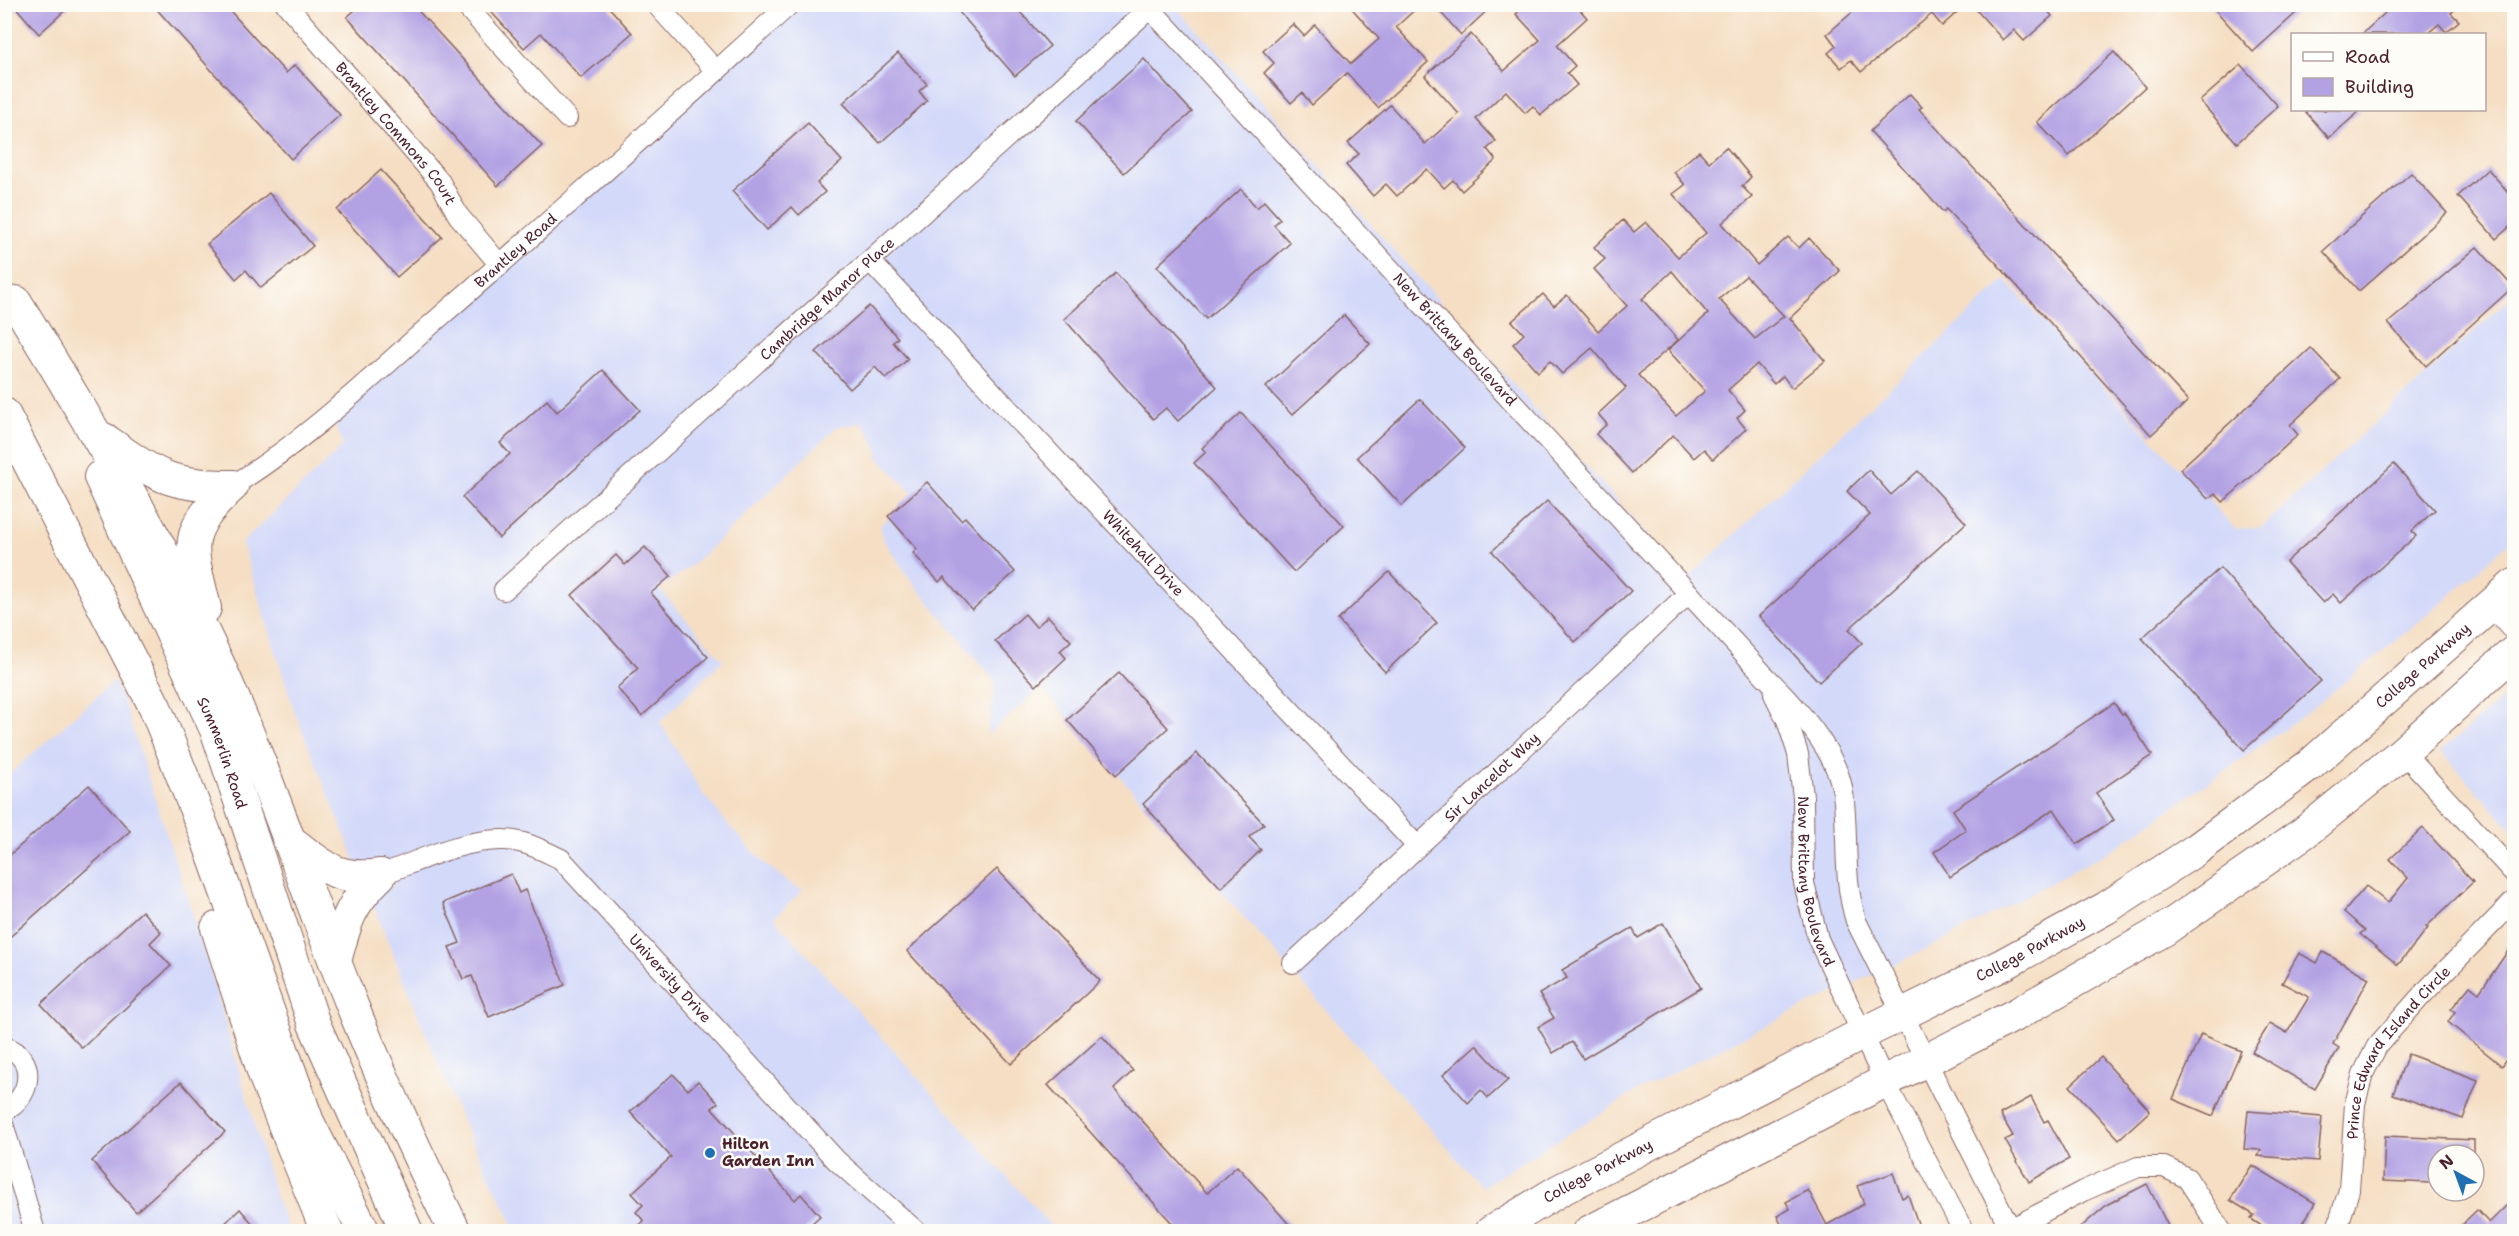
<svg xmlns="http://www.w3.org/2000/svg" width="2519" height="1236" viewBox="0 0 2519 1236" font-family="'Shantell Sans',sans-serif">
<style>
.built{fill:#d3d9f9}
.building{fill:#b2a2e4;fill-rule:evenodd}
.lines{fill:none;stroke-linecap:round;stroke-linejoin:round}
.street-casing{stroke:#866260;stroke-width:22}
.primary-casing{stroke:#866260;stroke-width:34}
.street{stroke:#fff;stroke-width:20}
.primary{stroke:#fff;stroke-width:32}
.poi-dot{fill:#1f6fb2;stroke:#fdfcf7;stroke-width:2}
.labels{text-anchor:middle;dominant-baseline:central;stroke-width:5;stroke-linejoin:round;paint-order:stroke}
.street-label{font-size:15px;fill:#4a1f2b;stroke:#fdfcf7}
.poi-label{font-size:15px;font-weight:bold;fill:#4a1f2b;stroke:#fdfcf7;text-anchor:start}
</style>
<rect width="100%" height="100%" fill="#fdfcf7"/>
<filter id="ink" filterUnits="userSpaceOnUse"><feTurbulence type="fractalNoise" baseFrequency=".0167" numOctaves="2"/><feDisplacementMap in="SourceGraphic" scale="12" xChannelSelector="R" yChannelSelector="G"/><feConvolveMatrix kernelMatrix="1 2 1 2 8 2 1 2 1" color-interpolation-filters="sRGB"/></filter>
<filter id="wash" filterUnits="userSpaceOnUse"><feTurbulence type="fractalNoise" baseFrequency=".008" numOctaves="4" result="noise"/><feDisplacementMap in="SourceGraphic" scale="24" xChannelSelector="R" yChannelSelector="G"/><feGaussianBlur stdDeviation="1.35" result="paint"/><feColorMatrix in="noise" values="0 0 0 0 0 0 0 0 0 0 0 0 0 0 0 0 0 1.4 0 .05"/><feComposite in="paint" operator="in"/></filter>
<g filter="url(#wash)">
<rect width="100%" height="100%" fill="#f5dec3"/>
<g class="built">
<polygon points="794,5 1175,5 1687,579 2005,280 2236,530 2262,527 2514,294 2514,538 2442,603 2304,715 2114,849 1931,947 1791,1013 1637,1091 1482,1187 1042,688 987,735 996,683 910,579 883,539 880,526 912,493 878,457 878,449 863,423 838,426 695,563 659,589 723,660 660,722 703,794 731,828 764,863 796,888 804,889 774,918 1056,1231 516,1231 456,1108 372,902 387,887 394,885 393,880 380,858 374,863 357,865 295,713 242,543 343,446 333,418"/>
<polygon points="114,681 125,706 204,949 276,1199 289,1231 5,1231 4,779"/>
<polygon points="2514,688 2514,832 2441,751"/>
</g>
<g id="blocks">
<g class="building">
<polygon points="13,4 72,4 39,34"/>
<polygon points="152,4 224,4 286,73 295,65 340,115 291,159"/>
<polygon points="362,4 412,4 542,146 498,186 347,17"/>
<polygon points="484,4 606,4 632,33 581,78 541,33 524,48"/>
<polygon points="952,4 1013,4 1050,46 1015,76"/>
<polygon points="1348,4 1421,4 1396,27 1428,62 1378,108 1347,73 1312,105 1302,93 1291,103 1264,73 1274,63 1263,51 1293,24 1304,36 1315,25 1351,64 1379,39"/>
<polygon points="1433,4 1494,4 1461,35"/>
<polygon points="1527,4 1575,4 1587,18 1557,45 1575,66 1567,73 1577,85 1541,115 1533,106 1525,113 1506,91 1476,119 1496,141 1487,149 1496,160 1462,191 1453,180 1444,188 1427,169 1397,196 1386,184 1373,196 1346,165 1359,154 1348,143 1390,105 1425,144 1459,114 1425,76 1471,34 1504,71 1540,40 1516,14"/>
<polygon points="1862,4 1966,4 1942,26 1932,14 1861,72 1851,60 1841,68 1828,53 1836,46 1827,34"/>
<polygon points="1971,4 2042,4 2052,16 2024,41 2014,30 2003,40"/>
<polygon points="2210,4 2306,4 2253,52"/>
<polygon points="2395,4 2460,4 2451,13 2459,21 2446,32 2439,24 2427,34 2362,34"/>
<polygon points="2114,52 2145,87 2069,156 2037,122"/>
<polygon points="898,53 927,84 919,91 927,101 880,143 843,103"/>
<polygon points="1144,59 1192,112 1124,173 1076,121"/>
<polygon points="2241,65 2278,106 2237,143 2200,101"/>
<polygon points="1910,94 1922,107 1919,109 2188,401 2151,435 1999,266 1946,209 1943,212 1870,131"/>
<polygon points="2304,110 2361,110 2329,138"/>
<polygon points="808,123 842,161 817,183 825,192 799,215 792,207 767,230 732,191"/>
<path d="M1726,147l25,30 -9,9 10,11 -30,26 35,42 31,-28 11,11 10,-10 31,33 -50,47 35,43 -33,27 -9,-12 -9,8 -17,-20 -29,26 17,20 -8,8 9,11 -33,30 -9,-10 -10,9 -21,-23 -41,38 -36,-39 11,-10 -9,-10 28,-26 -34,-40 -30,26 -12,-13 -12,11 -25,-28 11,-10 -12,-13 31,-27 11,12 13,-11 31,36 29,-25 -33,-37 11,-10 -11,-12 29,-27 11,12 12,-10 32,35 28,-24 -33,-39 12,-9 -11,-13 25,-21 10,11zM1672,271l36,43 -40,36 37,41 -29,25 -38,-41 40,-35 -36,-41zM1746,276l38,40 -29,23 -36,-40z"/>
<polygon points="2488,169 2514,199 2514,223 2496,239 2458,196"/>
<polygon points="381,170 442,237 397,277 337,210"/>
<polygon points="2411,173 2447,213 2359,291 2323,251"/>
<polygon points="1241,189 1257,208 1264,201 1280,219 1274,225 1290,243 1206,319 1157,266"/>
<polygon points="269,193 313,246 261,288 246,270 236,279 207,244"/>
<polygon points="2477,247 2513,287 2426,366 2388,323"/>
<polygon points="1116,273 1217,387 1178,421 1166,408 1153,419 1064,319"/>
<polygon points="869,306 898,338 893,342 908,359 886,379 875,367 850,389 816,352"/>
<polygon points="1344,315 1370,344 1292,415 1266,387"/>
<polygon points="2311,348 2340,379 2290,425 2298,435 2223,502 2215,493 2208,499 2180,469"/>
<polygon points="603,370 640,410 499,538 462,497 510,454 500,443 547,400 557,412"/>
<polygon points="1420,399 1465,448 1402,506 1357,457"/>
<polygon points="1241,413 1344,526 1294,572 1194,463 1206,452 1202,448"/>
<polygon points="2394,464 2435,510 2412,531 2416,536 2341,603 2333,594 2323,603 2286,562"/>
<polygon points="1869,470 1891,495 1918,471 1966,523 1849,629 1862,643 1819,682 1759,616 1870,515 1847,491"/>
<polygon points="927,482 961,520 965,517 1015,572 972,610 944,577 939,582 913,553 917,549 888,516"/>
<polygon points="1547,501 1631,591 1575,642 1492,551"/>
<polygon points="645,547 671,576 651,593 708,657 642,716 617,688 638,668 572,595 616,555 625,565"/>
<polygon points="2220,568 2321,681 2244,750 2142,638"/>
<polygon points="1389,572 1437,623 1385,672 1338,620"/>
<polygon points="1025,614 1036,627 1048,616 1071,641 1060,651 1066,658 1036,686 995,641"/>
<polygon points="1119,673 1168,728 1116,775 1067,720"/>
<polygon points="2114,703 2122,714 2124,713 2152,755 2096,793 2114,820 2077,844 2054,809 1950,877 1934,852 1966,830 1953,810"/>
<polygon points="1197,753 1264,824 1249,837 1261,850 1221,888 1143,804"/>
<polygon points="89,785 130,831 4,942 4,860"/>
<polygon points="2423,828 2473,882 2426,927 2428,928 2398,965 2360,934 2365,930 2344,912 2366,886 2388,903 2408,878 2390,859"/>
<polygon points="997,869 1100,981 1011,1064 907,951"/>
<polygon points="511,874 519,893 525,890 565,985 489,1017 472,976 463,979 449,947 460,943 443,903"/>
<polygon points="142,911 161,932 150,943 171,966 82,1048 41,1004"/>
<polygon points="1663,923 1701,988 1583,1059 1572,1042 1553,1053 1538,1027 1554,1018 1539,994 1567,978 1562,970 1632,928 1638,938"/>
<polygon points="2514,942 2514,1049 2502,1066 2448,1022 2455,1012 2451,1009 2470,986 2479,993"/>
<polygon points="2323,952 2369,978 2333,1044 2339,1048 2315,1089 2252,1052 2270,1023 2287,1033 2309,997 2282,983 2299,953 2317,963"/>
<polygon points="2201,1034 2241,1051 2213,1116 2173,1099"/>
<polygon points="1102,1036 1133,1071 1114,1089 1207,1193 1237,1166 1296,1232 1180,1232 1048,1085"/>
<polygon points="1476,1045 1508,1080 1488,1098 1481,1090 1468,1103 1443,1075"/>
<polygon points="2408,1054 2478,1080 2463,1119 2393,1094"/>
<polygon points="2101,1057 2150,1111 2119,1139 2070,1086"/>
<polygon points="673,1074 688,1090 698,1081 718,1103 712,1108 795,1200 801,1194 820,1216 802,1232 632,1232 644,1221 636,1212 643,1205 632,1193 671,1157 630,1112"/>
<polygon points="181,1082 225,1132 136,1212 92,1161"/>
<polygon points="2031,1097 2044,1122 2048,1120 2069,1159 2029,1182 2005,1140 2013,1136 2000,1114"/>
<polygon points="2248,1111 2322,1117 2318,1161 2258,1156 2261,1150 2244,1149"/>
<polygon points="2385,1136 2474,1140 2474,1155 2438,1155 2438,1178 2431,1177 2431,1183 2383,1181"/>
<polygon points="2252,1165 2315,1203 2298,1232 2271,1232 2251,1219 2254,1215 2230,1200"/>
<polygon points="1893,1173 1902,1198 1908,1195 1921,1232 1785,1232 1777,1216 1790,1209 1786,1202 1808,1190 1827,1225 1864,1204 1857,1186"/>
<polygon points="2147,1184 2168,1226 2157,1232 2075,1232 2108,1204"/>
<polygon points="2514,1198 2514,1232 2454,1232 2477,1210 2489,1223"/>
<polygon points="240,1209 260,1232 216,1232"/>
</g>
</g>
</g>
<g filter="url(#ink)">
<use href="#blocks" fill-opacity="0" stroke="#866260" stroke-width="1.5"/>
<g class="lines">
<g class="street-casing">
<g id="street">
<path id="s1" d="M286,4l154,178 18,33 42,50"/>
<polyline points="464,4 567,118"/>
<polyline points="656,4 716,71"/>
<path id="s2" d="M1146,4l618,671c30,29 73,75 79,118 6,45 -1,82 13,128l156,311"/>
<path id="s3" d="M870,261l547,585"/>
<path id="s4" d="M232,486c76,-47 143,-112 210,-171 118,-102 233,-206 348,-311"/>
<path id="s5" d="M504,590l645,-581"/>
<path id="s6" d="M1774,694l13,26 11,34 5,43 1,86 14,56 66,141 80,152"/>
<polyline points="2403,752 2514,873"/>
<path id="s7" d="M380,875c39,-14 82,-36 124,-35 20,0 40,11 57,19l275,301 81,72"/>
<path id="s8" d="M1293,963l396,-370"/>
<path d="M4,1047c35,9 27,53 0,64"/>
<polyline points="4,1127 35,1232"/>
<polyline points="2005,1232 2083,1191 2138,1167 2164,1167 2187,1178 2222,1232"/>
<path id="s9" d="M2336,1232l13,-42 6,-86 8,-30 14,-28 45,-51 92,-94"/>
</g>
</g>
<g class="primary-casing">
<g id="primary">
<path d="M16,302c72,118 144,236 202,361 52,115 90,235 138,352 30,74 64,145 99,217"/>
<polyline points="4,414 155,707 205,833 308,1122 364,1232"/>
<path d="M104,439c51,36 64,47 128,47"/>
<path id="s10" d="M100,477l117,255 97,292 93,208"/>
<polyline points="2496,602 2514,623"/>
<path d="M205,608c-15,-64 -24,-73 27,-122"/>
<path d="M290,841c34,25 46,40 90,34"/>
<polyline points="217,928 265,1077 327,1232"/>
<path d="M335,961c11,-40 14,-56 45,-86"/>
<path id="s11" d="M1491,1232l69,-42 304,-157 140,-69 102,-56 91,-59 113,-84 204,-180"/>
<polyline points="1589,1232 2017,1014 2164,930 2305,832 2403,752 2514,652"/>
</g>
</g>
<use href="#street" class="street"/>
<use href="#primary" class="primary"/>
</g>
</g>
<circle class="poi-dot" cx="710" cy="1153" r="6"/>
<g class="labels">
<g class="street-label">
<text stroke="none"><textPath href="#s1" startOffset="170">Brantley Commons Court</textPath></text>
<text stroke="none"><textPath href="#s4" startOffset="369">Brantley Road</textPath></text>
<text stroke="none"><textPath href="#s5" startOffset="435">Cambridge Manor Place</textPath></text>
<text stroke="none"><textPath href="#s2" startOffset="456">New Brittany Boulevard</textPath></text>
<text stroke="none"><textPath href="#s3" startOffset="400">Whitehall Drive</textPath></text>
<text stroke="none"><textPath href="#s11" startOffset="1095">College Parkway</textPath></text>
<text stroke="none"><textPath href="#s10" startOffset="302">Summerlin Road</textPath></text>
<text stroke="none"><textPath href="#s8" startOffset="272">Sir Lancelot Way</textPath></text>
<text stroke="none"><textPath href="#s6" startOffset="194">New Brittany Boulevard</textPath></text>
<text stroke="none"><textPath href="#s11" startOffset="609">College Parkway</textPath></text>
<text stroke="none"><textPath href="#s7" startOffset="352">University Drive</textPath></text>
<text stroke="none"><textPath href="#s9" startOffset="196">Prince Edward Island Circle</textPath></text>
<text stroke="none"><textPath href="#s11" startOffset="123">College Parkway</textPath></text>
</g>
<g class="poi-label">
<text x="722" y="1144">Hilton<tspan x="722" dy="17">Garden Inn</tspan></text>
</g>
</g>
<rect width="2519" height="1236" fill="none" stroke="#fdfcf7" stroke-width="24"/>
<rect x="2291" y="33" width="195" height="78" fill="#fdfcf7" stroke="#b5a4a5" stroke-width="1.5"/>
<rect x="2303" y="52" width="30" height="9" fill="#ffffff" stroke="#b5a4a5" stroke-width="1.5"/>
<text x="2345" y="63" font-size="18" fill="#4a1f2b">Road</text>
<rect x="2303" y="78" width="30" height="18" fill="#b2a2e4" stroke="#b5a4a5" stroke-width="1.5"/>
<text x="2345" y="93" font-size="18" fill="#4a1f2b">Building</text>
<g transform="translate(2456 1173) rotate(319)"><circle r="28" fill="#fdfcf7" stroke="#b5a4a5" stroke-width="1.5"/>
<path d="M0-4.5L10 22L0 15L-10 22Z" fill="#1f6fb2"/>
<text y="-9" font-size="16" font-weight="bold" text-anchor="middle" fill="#4a1f2b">N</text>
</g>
</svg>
